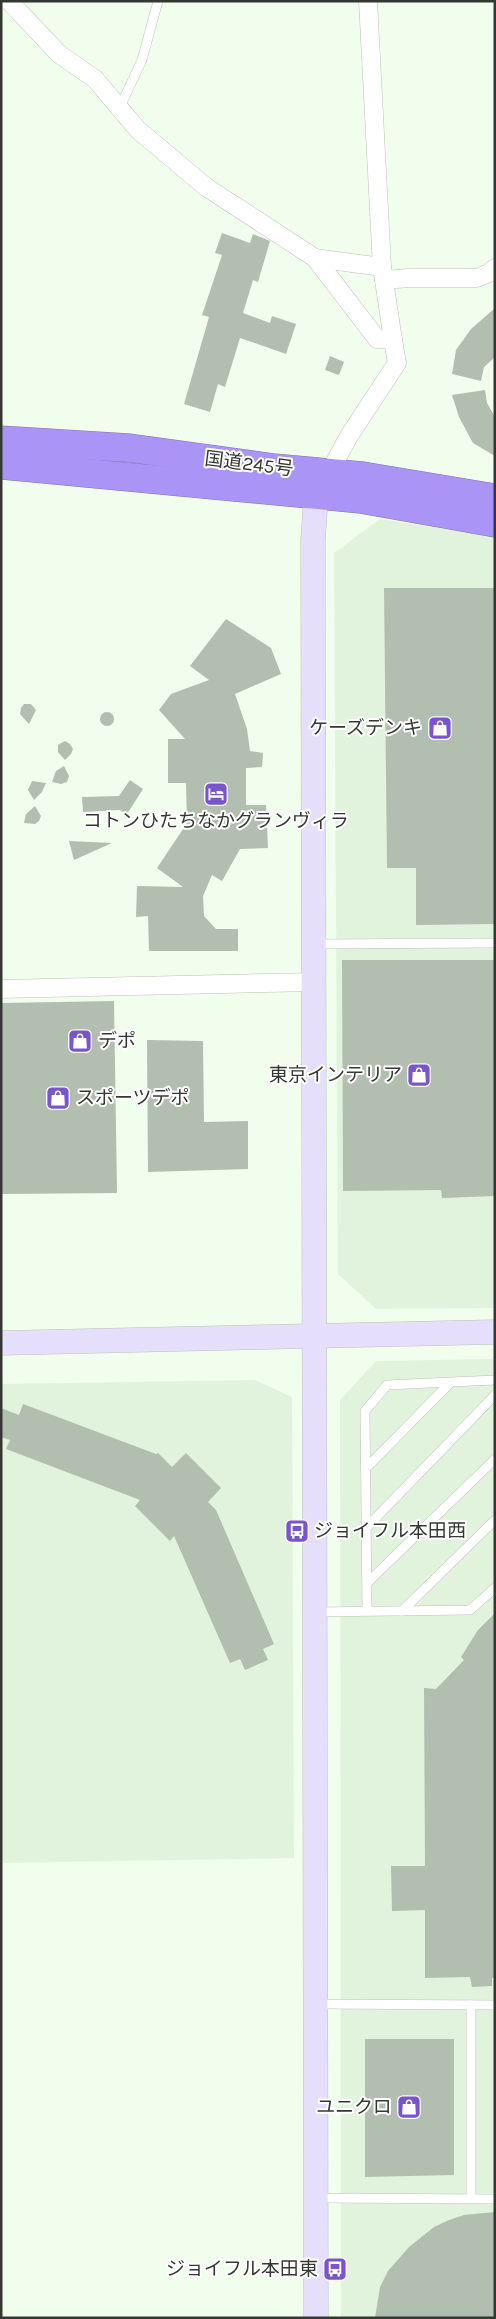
<svg xmlns="http://www.w3.org/2000/svg" width="496" height="2319" viewBox="0 0 496 2319" font-family="Karla,'Noto Sans JP',sans-serif">
<style>
.built{fill:#e1f3dd}
.building{fill:#b2beaf}
.lines{fill:none;stroke-linecap:round;stroke-linejoin:round}
.lane-casing{stroke:#b8c4b4;stroke-width:10}
.street-casing{stroke:#b8c4b4;stroke-width:19}
.secondary-casing{stroke:#b8c4b4;stroke-width:25}
.highway-casing{stroke:#8174b1;stroke-width:29}
.lane{stroke:#fff;stroke-width:9}
.street{stroke:#fff;stroke-width:18}
.secondary{stroke:#e6dffc;stroke-width:24}
.highway{stroke:#aa94f5;stroke-width:28}
.labels{text-anchor:middle;dominant-baseline:central;stroke-width:4;stroke-linejoin:round;paint-order:stroke}
.street-label{font-size:19px;fill:#343832;stroke:#fff}
.poi-label{font-size:19px;fill:#343832;stroke:#fff;text-anchor:end}
</style>
<rect width="100%" height="100%" fill="#f1fded"/>
<g class="built">
<polygon points="380,519 495,537 495,1308 376,1309 338,1274 334,553"/>
<polygon points="495,1359 495,2318 341,2318 340,1400 376,1361"/>
<polygon points="255,1380 292,1397 294,1858 1,1863 1,1384"/>
</g>
<g class="building">
<polygon points="222,233 250,243 253,234 270,241 258,282 253,280 243,313 270,323 272,316 296,324 286,354 240,338 225,387 218,384 210,412 184,404 209,317 202,315 222,255 215,253"/>
<polygon points="495,308 495,357 484,367 481,381 452,374 456,350 471,329"/>
<polygon points="330,356 344,362 339,375 325,370"/>
<polygon points="485,390 487,403 495,417 495,456 473,443 459,417 452,395"/>
<polygon points="384,588 495,588 495,924 416,925 416,868 387,868"/>
<polygon points="226,619 271,648 281,674 235,694 247,729 250,751 263,753 262,767 246,768 246,805 266,805 268,848 240,849 222,881 212,875 203,896 204,916 216,929 238,929 238,951 149,951 148,916 136,917 137,886 183,887 157,868 187,823 186,783 168,783 168,739 185,739 159,710 171,694 209,680 190,666"/>
<polygon points="24,704 31,704 36,710 29,724 20,714 21,708"/>
<circle cx="107" cy="719" r="7"/>
<polygon points="65,741 70,744 73,749 71,754 65,760 58,752 58,745"/>
<polygon points="64,766 69,776 67,782 61,784 52,782 56,771"/>
<polygon points="130,780 143,789 127,814 120,810 83,812 82,797 119,796"/>
<polygon points="32,781 46,783 42,792 34,800 28,790"/>
<polygon points="35,806 41,816 39,821 35,824 24,823 26,814"/>
<polygon points="69,841 112,843 74,860"/>
<polygon points="342,960 495,960 495,1196 442,1198 441,1190 343,1191"/>
<polygon points="114,1001 117,1193 1,1194 1,1003"/>
<polygon points="147,1040 203,1041 204,1122 248,1121 248,1169 148,1172"/>
<polygon points="23,1404 156,1454 158,1453 172,1467 186,1453 221,1488 208,1502 216,1510 274,1644 263,1649 268,1660 245,1670 240,1659 230,1663 174,1536 170,1541 135,1506 140,1500 6,1449 10,1440 1,1437 1,1408 19,1415"/>
<polygon points="495,1613 495,1978 492,1978 492,1986 472,1987 470,1977 425,1978 425,1910 392,1911 391,1866 425,1866 424,1688 436,1689 464,1660 461,1657 478,1630"/>
<polygon points="365,2039 454,2039 454,2175 365,2177"/>
<polygon points="495,2212 495,2318 375,2318 380,2287 388,2271 409,2247 434,2227 449,2220 464,2215"/>
</g>
<g class="lines">
<g class="lane-casing">
<g id="lane">
<polyline points="119,109 142,60 158,1"/>
<polyline points="315,944 495,943"/>
<polyline points="366,1468 450,1383"/>
<polyline points="367,1527 495,1395"/>
<polyline points="367,1583 495,1459"/>
<polyline points="367,1611 365,1411 387,1385 495,1380"/>
<polyline points="402,1611 495,1520"/>
<polyline points="315,1612 470,1610 495,1588"/>
<polyline points="315,2004 495,2005"/>
<polyline points="318,2198 495,2199"/>
<polyline points="471,2198 471,2005"/>
</g>
</g>
<g class="street-casing">
<g id="street">
<polyline points="9,1 59,54 95,79 138,130 206,187 315,258 382,267"/>
<polyline points="368,1 382,267 393,340"/>
<polyline points="315,258 377,339 393,340 397,363 349,436 329,473"/>
<polyline points="384,280 409,278 477,278 489,273 495,268"/>
<polyline points="1,989 314,982"/>
</g>
</g>
<g class="secondary-casing">
<g id="secondary">
<polyline points="1,1343 495,1332"/>
<polyline points="316,2318 313,540 316,495 325,480"/>
</g>
</g>
<g class="highway-casing">
<g id="highway">
<polyline points="1,440 130,448 275,468 363,476 495,498"/>
<polyline points="1,465 360,499 495,523"/>
</g>
</g>
<use href="#lane" class="lane"/>
<use href="#street" class="street"/>
<use href="#secondary" class="secondary"/>
<use href="#highway" class="highway"/>
</g>
<defs>
<g id="shop-square" transform="scale(1.25)"><rect x="-9" y="-9" width="18" height="18" rx="4" fill="#7854cd" stroke="#fff"/><path d="M-5-2.5h2.3a2.7 3.5 0 0 1 5.4 0H5L5.5 6h-11ZM-1.5-2.5h3a1.5 2.3 0 0 0-3 0Z" fill="#fff"/></g>
<g id="hotel-square" transform="scale(1.25)"><rect x="-9" y="-9" width="18" height="18" rx="4" fill="#7854cd" stroke="#fff"/><path d="M-6-4.5h1.5V1H6V5H4.5V3h-9V5H-6ZM-4 0a1.8 1.8 0 1 1 3.6 0ZM.5 0V-2.5h3Q6-2.5 6 0Z" fill="#fff"/></g>
<g id="bus-square" transform="scale(1.25)"><rect x="-9" y="-9" width="18" height="18" rx="4" fill="#7854cd" stroke="#fff"/><path d="M-5-6H5V4H4V6H2V4H-2V6H-4V4H-5ZM-3.5-4V0h7V-4ZM-3.5 1.2v1.5H-2V1.2ZM2 1.2v1.5H3.5V1.2Z" fill="#fff"/></g>
</defs>
<g fill-rule="evenodd">
<use href="#shop-square" x="440" y="728"/>
<use href="#hotel-square" x="216" y="794"/>
<use href="#shop-square" x="80" y="1041"/>
<use href="#shop-square" x="419" y="1075"/>
<use href="#shop-square" x="58" y="1098"/>
<use href="#bus-square" x="297" y="1531"/>
<use href="#shop-square" x="409" y="2107"/>
<use href="#bus-square" x="335" y="2269"/>
</g>
<g class="labels">
<g class="street-label">
<text transform="translate(249 464) rotate(7)">国道245号</text>
</g>
<g class="poi-label">
<text x="422" y="728">ケーズデンキ</text>
<text x="216" y="821" text-anchor="middle">コトンひたちなかグランヴィラ</text>
<text x="98" y="1041" text-anchor="start">デポ</text>
<text x="402" y="1075">東京インテリア</text>
<text x="76" y="1098" text-anchor="start">スポーツデポ</text>
<text x="314" y="1531" text-anchor="start">ジョイフル本田西</text>
<text x="392" y="2107">ユニクロ</text>
<text x="318" y="2269">ジョイフル本田東</text>
</g>
</g>
<rect width="496" height="2319" fill="none" stroke="#343832" stroke-width="5"/>
</svg>
